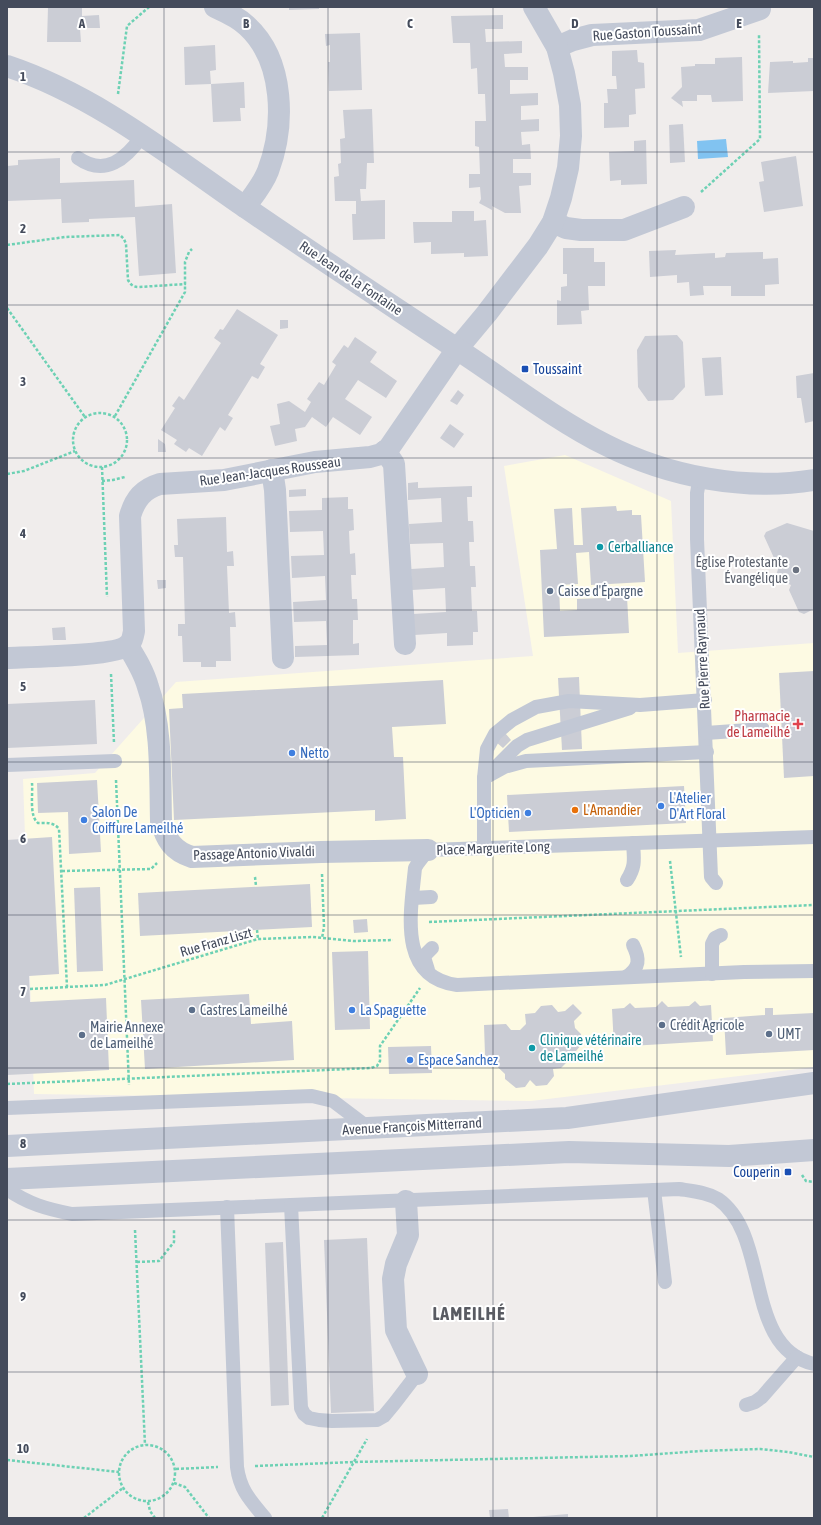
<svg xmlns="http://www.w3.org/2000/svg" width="821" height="1525" viewBox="0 0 821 1525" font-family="'Asap Condensed',sans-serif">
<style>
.commercial{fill:#fdfae3}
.water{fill:#81c3f1}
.building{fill:#cbcdd5}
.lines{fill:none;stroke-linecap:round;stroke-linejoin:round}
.path{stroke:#6dd1b4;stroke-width:2.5;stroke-dasharray:3 2;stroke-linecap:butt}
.service{stroke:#c2c8d5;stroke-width:14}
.minor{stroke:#c2c8d5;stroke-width:22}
.tertiary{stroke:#c2c8d5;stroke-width:22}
.grid{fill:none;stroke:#444b5b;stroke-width:1;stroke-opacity:0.55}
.transit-dot{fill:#1a4fb4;stroke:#fff;stroke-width:1.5}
.culture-dot{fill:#0f9aa8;stroke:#fff;stroke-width:1.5}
.worship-dot{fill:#6b7280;stroke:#fff;stroke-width:1.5}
.service-dot{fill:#5c6f8a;stroke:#fff;stroke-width:1.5}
.health-dot{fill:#e0444e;stroke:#fff;stroke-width:1.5}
.shop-dot{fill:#3f7fe0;stroke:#fff;stroke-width:1.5}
.food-dot{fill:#e8710a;stroke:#fff;stroke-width:1.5}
.labels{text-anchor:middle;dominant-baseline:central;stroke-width:4;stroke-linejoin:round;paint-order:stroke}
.street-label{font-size:14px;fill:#444b5b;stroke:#fff}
.transit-label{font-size:14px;fill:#164399;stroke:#fff;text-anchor:start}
.culture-label{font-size:14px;fill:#0d838f;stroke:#fff;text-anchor:start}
.worship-label{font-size:14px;fill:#5b616d;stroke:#fff;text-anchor:end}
.service-label{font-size:14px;fill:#4e5e75;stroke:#fff;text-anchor:start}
.health-label{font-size:14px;fill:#be3a42;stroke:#fff;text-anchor:end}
.shop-label{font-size:14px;fill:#366cbe;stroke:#fff;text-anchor:start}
.food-label{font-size:14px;fill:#c56008;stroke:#fff;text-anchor:start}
.district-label{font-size:18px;font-weight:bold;letter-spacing:1px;fill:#595b62;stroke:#fff}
.grid-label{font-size:13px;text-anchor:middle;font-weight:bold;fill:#444b5b;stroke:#fff;stroke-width:4;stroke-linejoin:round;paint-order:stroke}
</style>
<rect width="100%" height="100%" fill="#f0edec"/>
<polygon class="commercial" points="565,455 671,501 678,653 814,643 814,1067 531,1101 34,1094 23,779 95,773 176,682 533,656 504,466"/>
<polygon class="water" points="726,139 728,157 698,159 697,141"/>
<g class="building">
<polygon points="48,7 82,7 82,16 99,15 100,28 80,28 81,42 47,42"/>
<polygon points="289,7 319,7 319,9 289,10"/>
<polygon points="503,15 503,29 485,29 486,42 522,41 522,53 504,54 505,67 528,67 528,80 510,80 510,94 538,93 538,105 521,106 521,120 539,119 539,131 521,132 522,145 530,144 531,159 513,159 513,173 531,173 531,185 519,186 521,213 505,213 492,206 492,210 479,203 481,199 480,187 469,188 469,174 480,174 479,147 475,146 475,121 486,121 485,94 478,94 477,68 471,69 470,43 453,43 451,16"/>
<polygon points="360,33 362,90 329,91 328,62 330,62 330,45 326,46 325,34"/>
<polygon points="215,45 216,70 210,71 211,84 185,85 184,47"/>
<polygon points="637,50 638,62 644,63 645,88 635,89 636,114 629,115 629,127 604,128 604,103 608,103 607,89 617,89 616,76 612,76 612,51"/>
<polygon points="742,57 743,101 712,102 711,95 697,95 697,101 682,101 683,107 671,98 682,87 681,67 695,66 695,64 715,64 715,58"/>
<polygon points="808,58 814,58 814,91 768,93 770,62 793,61 793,63 808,62"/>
<polygon points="244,82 245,108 240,108 241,121 213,122 211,84"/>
<polygon points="372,109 374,163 367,163 366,189 360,189 361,201 385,200 385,239 353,240 352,214 356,214 356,201 335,201 334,177 339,176 338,164 341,163 340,139 345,138 343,110"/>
<polygon points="683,124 685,162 670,163 669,125"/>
<polygon points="646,140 647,184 621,185 621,180 610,181 609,152 634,151 634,141"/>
<polygon points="796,156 803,206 764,212 759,182 764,181 761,162"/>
<polygon points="60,158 60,183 134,180 135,207 172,204 176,273 139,276 135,217 89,219 89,222 62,223 61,199 7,201 7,166 18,165 18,160"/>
<polygon points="452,211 474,211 474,221 486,220 488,256 464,257 464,253 431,254 431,242 414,243 413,222 452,222"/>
<polygon points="563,248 594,248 594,262 605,262 605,286 588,286 589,310 581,311 582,324 557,325 557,300 561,301 561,287 567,286 567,274 563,274"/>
<polygon points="676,250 675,255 715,253 715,258 725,257 726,253 763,252 763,259 778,258 779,284 765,285 765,296 731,296 731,286 703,286 704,295 690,296 689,282 677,283 677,275 650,277 649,251"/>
<polygon points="237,309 278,335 260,364 265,367 258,379 252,376 228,415 233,418 225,431 220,427 202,456 189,448 186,452 174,444 177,440 161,430 175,408 172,406 179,396 184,400 221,343 214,338 220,329 223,330"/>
<polygon points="280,320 288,320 288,328 280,329"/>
<polygon points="677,335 683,342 685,387 673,400 648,401 638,387 637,350 645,336"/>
<polygon points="355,337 377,352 370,362 397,381 386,398 358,380 345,399 372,417 360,435 333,417 326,427 312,417 305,427 295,429 297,441 275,446 270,426 280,424 277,404 289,401 305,412 311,402 307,399 319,382 324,385 336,365 332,362 344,345 348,348"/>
<polygon points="721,357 723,395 705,396 702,358"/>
<polygon points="814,373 814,421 805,423 801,398 797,398 796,376"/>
<polygon points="458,390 464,395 457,405 450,401"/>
<polygon points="450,424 464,434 454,448 440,438"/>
<polygon points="158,439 165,444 166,452 158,452"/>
<polygon points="418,482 418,488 472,486 472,497 467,497 468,521 473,521 474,542 469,542 470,566 475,566 476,587 471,587 472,611 477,611 478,632 473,632 473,645 447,646 447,633 414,635 413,614 446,612 445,588 412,590 411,569 444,567 443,543 410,544 409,524 442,522 441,498 408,500 408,483"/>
<polygon points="306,489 306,496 289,497 289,490"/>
<polygon points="348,497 348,509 353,509 354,530 349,531 350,554 355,553 356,575 351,575 352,599 357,599 358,620 353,620 353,644 359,643 359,655 295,657 295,646 327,645 326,621 294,622 293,602 326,600 325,576 292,578 291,556 324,555 323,531 290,532 289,511 322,510 322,498"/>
<polygon points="616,506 617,511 632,510 632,515 641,515 645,582 591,585 589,552 576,553 578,584 559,585 560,611 577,610 577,599 627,597 629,633 544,637 540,550 557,549 554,509 572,508 574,545 583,545 581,508"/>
<polygon points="226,517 227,552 233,551 234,566 227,566 229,613 235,612 236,627 230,627 231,661 216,661 216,667 201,667 201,662 183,662 182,636 178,636 178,624 185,624 183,557 175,557 174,545 178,545 177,519"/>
<polygon points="787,523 814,531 814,609 804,614 799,612 789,590 791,585 775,578 781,561 774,558 764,536 766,532"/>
<polygon points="157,580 166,580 166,588 158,589"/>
<polygon points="65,627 66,640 53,640 52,628"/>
<polygon points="814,671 814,776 784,778 779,673"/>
<polygon points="579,677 582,749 562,750 558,678"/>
<polygon points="443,680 446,724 392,727 394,757 403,757 406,819 375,821 375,810 174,820 169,709 183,708 182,694"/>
<polygon points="95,700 97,744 7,748 7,704"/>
<polygon points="505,733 511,740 503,748 496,742"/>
<polygon points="97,780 101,852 69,854 68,812 38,813 37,783"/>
<polygon points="684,786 686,823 509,832 507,795"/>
<polygon points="52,837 59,974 29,976 30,1002 106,998 109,1070 7,1075 7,840"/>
<polygon points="310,884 312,927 140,936 138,893"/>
<polygon points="100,887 103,971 77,972 74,888"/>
<polygon points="367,919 368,932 354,933 353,920"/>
<polygon points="368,951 370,1029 335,1030 332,952"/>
<polygon points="249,994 251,1024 292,1021 294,1060 145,1069 141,1000"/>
<polygon points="662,1001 668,1007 689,1006 695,1001 700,1006 711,1005 713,1041 614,1047 612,1009 624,1008 630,1003 635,1008 656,1007"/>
<polygon points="573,1004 582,1013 574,1021 575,1028 581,1034 582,1044 576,1051 568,1052 569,1060 561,1068 553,1069 554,1076 547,1085 536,1086 530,1080 525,1087 516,1088 505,1079 505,1074 485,1055 484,1025 506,1024 511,1030 520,1030 526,1024 525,1014 535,1013 541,1006 552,1005 558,1012 565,1011"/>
<polygon points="765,1008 773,1008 773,1015 814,1013 814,1050 726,1055 724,1018 765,1015"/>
<polygon points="431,1046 432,1073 389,1074 388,1047"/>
<polygon points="367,1238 374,1411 331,1413 324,1240"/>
<polygon points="283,1242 289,1405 271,1406 265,1243"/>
<polygon points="508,1509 509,1518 490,1518 489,1510"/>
<polygon points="568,1514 568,1518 533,1518 533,1517"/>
</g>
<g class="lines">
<g class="path">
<polyline points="118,94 127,26 149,7"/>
<polyline points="701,192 760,139 759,34"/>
<path d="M7,245l58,-8 55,-2 4,4 2,5 2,36c3,5 5,7 11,7l47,-3"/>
<polyline points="7,308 85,417"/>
<circle cx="100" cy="440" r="27"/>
<polyline points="115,416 185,292 185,262 189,252 192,249"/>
<polyline points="102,467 107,597"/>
<polyline points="7,474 24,471 75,451"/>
<polyline points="102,481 113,480 125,477"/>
<polyline points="111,674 114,743"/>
<polyline points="116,780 129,1085"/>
<path d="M32,783c1,12 -3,33 6,40 8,0 16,-1 21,6l8,158"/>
<polyline points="670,861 681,957"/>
<polyline points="62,871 151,869 157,863"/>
<polyline points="322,874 324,927 322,938"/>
<polyline points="255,877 256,886"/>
<polyline points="429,922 814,905"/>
<polyline points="257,930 258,939"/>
<polyline points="30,989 105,985 258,939 313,937 354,941 393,940"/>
<polyline points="7,1084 371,1068 377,1066 380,1061 380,1046 420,988"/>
<polyline points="802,1175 806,1181 814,1182"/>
<polyline points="135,1230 145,1445"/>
<polyline points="137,1262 159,1261 174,1242 174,1230"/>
<circle cx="147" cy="1473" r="28"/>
<polyline points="7,1460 119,1472"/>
<polyline points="255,1466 354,1462 631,1456 701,1451 760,1449 788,1452 814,1457"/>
<polyline points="176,1469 218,1467"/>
<polyline points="174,1483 185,1487 209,1518"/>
<polyline points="148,1502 150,1511 155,1518"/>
<polyline points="84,1518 123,1488"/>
<polyline points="322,1518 367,1439"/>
</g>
<g class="service">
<path d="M78,158c27,19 48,1 64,-22"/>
<polyline points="700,476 697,493 697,539 711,877 716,883"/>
<polyline points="706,733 763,729"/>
<polyline points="7,765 115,761"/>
<polyline points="493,770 517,746 527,740 630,708"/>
<polyline points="484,778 504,767 526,761 707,752"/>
<path d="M814,837l-386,13 -10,13 -3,5c-4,43 -18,109 42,117l287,-13 70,-1"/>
<polyline points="484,848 484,778 487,749 495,734 512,720 536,707 569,701 640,705 705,700"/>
<path d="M627,880c9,-14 7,-21 6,-37"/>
<polyline points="413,898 431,897"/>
<polyline points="428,970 424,957 427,953 432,948"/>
<polyline points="712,974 712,944 715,938 721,935"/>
<path d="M626,977c14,-9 14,-18 7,-32"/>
<polyline points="7,1108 312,1096 333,1101 370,1129"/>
<path d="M7,1189c21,15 40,20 65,25l607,-25c13,2 27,3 39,10 53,37 25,149 96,165"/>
<polyline points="654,1190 665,1282"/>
<polyline points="291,1205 301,1408 304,1414 309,1418 319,1420 332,1421 377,1420 384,1416 394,1404 417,1374"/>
<path d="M227,1207l10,260c3,23 13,33 28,51"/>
<polyline points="746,1405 755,1402 762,1397 797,1357"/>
</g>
<g class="minor">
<path d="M215,7c11,5 23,10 32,19 38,35 38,100 21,145 -5,13 -15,25 -23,36"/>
<polyline points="557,47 573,40 592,35 699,30 760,9"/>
<polyline points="553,222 566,228 581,230 624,230 684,207"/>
<polyline points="385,451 394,464 405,644"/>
<polyline points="272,470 275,490 283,658"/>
<path d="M128,646c8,13 16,26 20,41 14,39 12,92 13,134 5,19 12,30 31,36l129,-5 107,-2"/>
<path d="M7,658c20,-1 110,-2 121,-13 4,-3 5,-9 6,-14l-4,-115c5,-17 13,-27 30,-32l64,-4 91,-18 55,-5 11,-3 8,-6 68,-99 30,-36 51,-67 15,-24 8,-24 7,-30 3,-32 -1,-31 -6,-32 -7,-26 -23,-40"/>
<polyline points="406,1201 408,1235 396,1264 393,1279 396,1330 417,1374"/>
</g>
<g class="tertiary">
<path d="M7,66c87,29 160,87 235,139 74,51 149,100 224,150 45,30 92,66 140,90 63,32 139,46 208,35"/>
<polyline points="7,1146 567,1118 814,1083"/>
<polyline points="7,1179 569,1152 729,1156 814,1150"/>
</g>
</g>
<path class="grid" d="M164,7v1511M328,7v1511M493,7v1511M657,7v1511M7,152h807M7,305h807M7,458h807M7,610h807M7,762h807M7,915h807M7,1068h807M7,1220h807M7,1372h807"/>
<g class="transit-dot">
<rect x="521" y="365" width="8" height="8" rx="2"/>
<rect x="784" y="1168" width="8" height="8" rx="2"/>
</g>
<g class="culture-dot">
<circle cx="600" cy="547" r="4"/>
<circle cx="532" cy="1048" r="4"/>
</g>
<circle class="worship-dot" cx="796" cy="570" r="4"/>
<g class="service-dot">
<circle cx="550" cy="591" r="4"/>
<circle cx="192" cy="1010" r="4"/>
<circle cx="662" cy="1025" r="4"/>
<circle cx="769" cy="1034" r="4"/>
<circle cx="82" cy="1035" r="4"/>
</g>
<path class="health-dot" d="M796 718h4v4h4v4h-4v4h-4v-4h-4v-4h4z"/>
<g class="shop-dot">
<circle cx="292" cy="753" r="4"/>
<circle cx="661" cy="806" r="4"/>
<circle cx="528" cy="813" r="4"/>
<circle cx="84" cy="820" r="4"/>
<circle cx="352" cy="1010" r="4"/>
<circle cx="410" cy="1060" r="4"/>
</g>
<circle class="food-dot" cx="575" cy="810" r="4"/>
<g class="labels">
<g class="street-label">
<text transform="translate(647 32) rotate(-4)">Rue Gaston Toussaint</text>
<text transform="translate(351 278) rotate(34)">Rue Jean de la Fontaine</text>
<text transform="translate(270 471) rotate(-8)">Rue Jean-Jacques Rousseau</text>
<text transform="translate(702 659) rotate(-93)">Rue Pierre Raynaud</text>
<text transform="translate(493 848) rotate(-2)">Place Marguerite Long</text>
<text transform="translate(254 853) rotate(-2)">Passage Antonio Vivaldi</text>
<text transform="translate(216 942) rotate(-16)">Rue Franz Liszt</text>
<text transform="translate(412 1126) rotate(-3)">Avenue François Mitterrand</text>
</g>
<g class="transit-label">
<text x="533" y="369">Toussaint</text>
<text x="780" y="1172" text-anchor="end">Couperin</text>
</g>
<g class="culture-label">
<text x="608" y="547">Cerballiance</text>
<text x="540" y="1040">Clinique vétérinaire<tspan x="540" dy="16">de Lameilhé</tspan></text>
</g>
<g class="worship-label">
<text x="788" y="562">Église Protestante<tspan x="788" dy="16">Évangélique</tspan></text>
</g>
<g class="service-label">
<text x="558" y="591">Caisse d'Épargne</text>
<text x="200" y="1010">Castres Lameilhé</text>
<text x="670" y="1025">Crédit Agricole</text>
<text x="90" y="1027">Mairie Annexe<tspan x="90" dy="16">de Lameilhé</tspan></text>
<text x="777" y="1034">UMT</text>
</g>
<g class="health-label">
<text x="790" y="716">Pharmacie<tspan x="790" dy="16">de Lameilhé</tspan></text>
</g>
<g class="shop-label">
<text x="300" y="753">Netto</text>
<text x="669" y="798">L'Atelier<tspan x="669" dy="16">D'Art Floral</tspan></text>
<text x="92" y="812">Salon De<tspan x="92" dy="16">Coiffure Lameilhé</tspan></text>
<text x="520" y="813" text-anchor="end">L'Opticien</text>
<text x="360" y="1010">La Spaguette</text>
<text x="418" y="1060">Espace Sanchez</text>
</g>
<g class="food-label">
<text x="583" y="810">L'Amandier</text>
</g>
<g class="district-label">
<text x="469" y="1313">LAMEILHÉ</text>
</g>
</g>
<g class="grid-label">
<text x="82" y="28">A</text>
<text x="246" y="28">B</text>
<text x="410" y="28">C</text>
<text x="575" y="28">D</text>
<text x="739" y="28">E</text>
<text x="23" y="81">1</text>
<text x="23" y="233">2</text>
<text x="23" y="386">3</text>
<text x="23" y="538">4</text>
<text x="23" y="691">5</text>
<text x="23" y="843">6</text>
<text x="23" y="996">7</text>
<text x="23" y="1148">8</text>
<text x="23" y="1301">9</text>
<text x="23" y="1453">10</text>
</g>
<rect width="821" height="1525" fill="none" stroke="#444b5b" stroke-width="16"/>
</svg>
